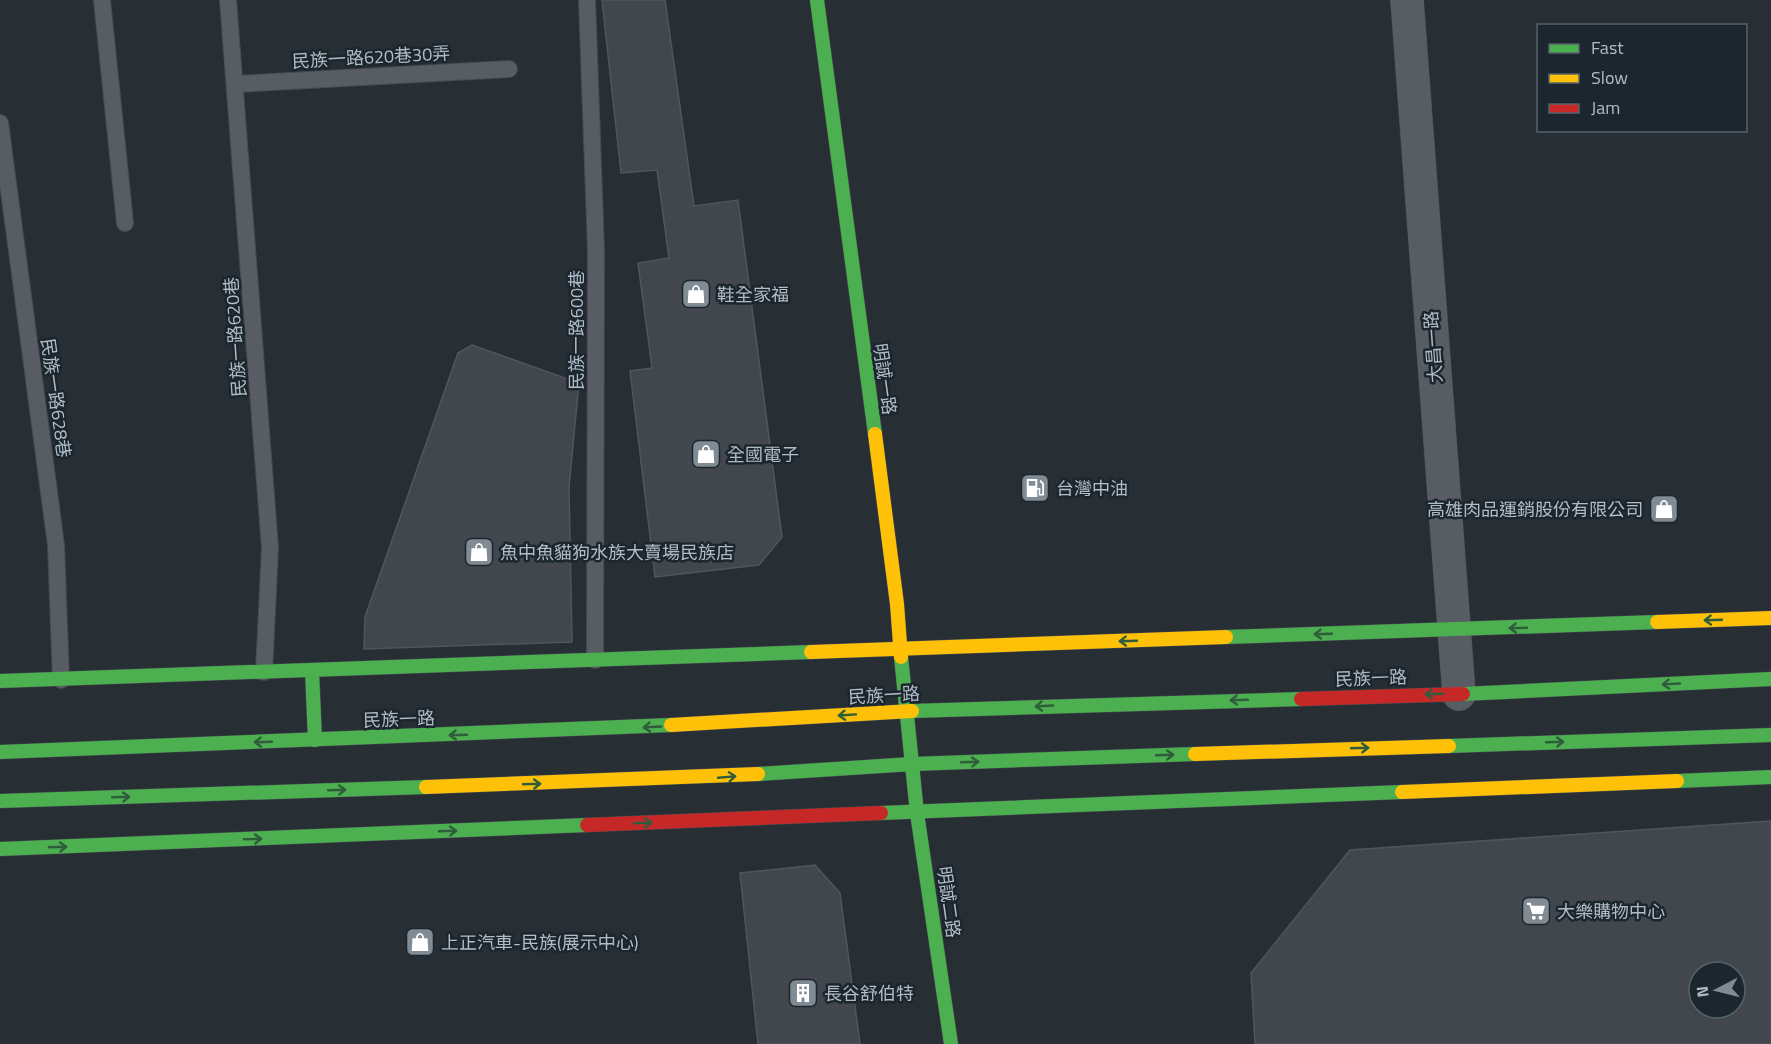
<svg xmlns="http://www.w3.org/2000/svg" width="1771" height="1044" viewBox="0 0 1771 1044" font-family="'Titillium Web','Noto Sans TC',sans-serif">
<style>
.building{fill:#41474c;stroke:#4f565c;stroke-width:1.5;fill-rule:evenodd}
.lines{fill:none;stroke-linecap:round;stroke-linejoin:round}
.lane-casing{stroke:#454b4f;stroke-width:18}
.street-casing{stroke:#454b4f;stroke-width:34}
.fast-casing{stroke:#454b4f;stroke-width:15}
.slow-casing{stroke:#454b4f;stroke-width:15}
.jam-casing{stroke:#454b4f;stroke-width:15}
.lane{stroke:#575d62;stroke-width:16}
.street{stroke:#575d62;stroke-width:33}
.fast{stroke:#4caf50;stroke-width:14}
.slow{stroke:#ffc107;stroke-width:14}
.jam{stroke:#c62828;stroke-width:14}
.oneway{stroke:#2f5d3c}
.labels{text-anchor:middle;dominant-baseline:central;stroke-width:5;stroke-linejoin:round;paint-order:stroke}
.street-label{font-size:18px;fill:#b1bcc6;stroke:#1b262e}
.poi-label{font-size:18px;fill:#b1bcc6;stroke:#1b262e;text-anchor:start}
</style>
<rect width="100%" height="100%" fill="#272f34"/>
<g class="building">
<polygon points="602,0 665,0 694,206 738,200 782,537 759,565 655,577 630,371 652,368 638,263 669,258 657,170 621,173"/>
<polygon points="472,345 579,383 569,487 572,642 364,649 365,617 458,353"/>
<path d="M1771,821v223h-516l-4,-71 99,-123zM1699,972h36v36h-36z"/>
<polygon points="815,865 840,893 860,1044 758,1044 740,873"/>
</g>
<g class="lines">
<g class="lane-casing">
<g id="lane">
<polyline points="102,0 125,223"/>
<polyline points="228,0 270,548 264,672"/>
<polyline points="587,0 596,251 595,660"/>
<polyline points="236,84 509,69"/>
<polyline points="0,123 56,545 61,680"/>
</g>
</g>
<g class="street-casing">
<polyline id="street" points="1407,0 1459,694"/>
</g>
<g class="fast-casing">
<g id="fast">
<polyline points="817,0 875,434"/>
<polyline points="1226,637 1657,622"/>
<polyline points="901,657 917,813 951,1044"/>
<polyline points="312,671 315,740"/>
<polyline points="0,681 811,652"/>
<polyline points="1463,694 1771,679"/>
<polyline points="912,711 1301,699"/>
<polyline points="1449,746 1771,735"/>
<polyline points="0,752 671,725"/>
<polyline points="758,774 912,764 1195,754"/>
<polyline points="1677,781 1771,777"/>
<polyline points="0,801 426,787"/>
<polyline points="881,813 1402,792"/>
<polyline points="0,849 587,825"/>
</g>
</g>
<g class="slow-casing">
<g id="slow">
<polyline points="875,434 897,604 901,657"/>
<polyline points="1657,622 1771,618"/>
<polyline points="811,652 1226,637"/>
<polyline points="671,725 912,711"/>
<polyline points="1195,754 1449,746"/>
<polyline points="426,787 758,774"/>
<polyline points="1402,792 1677,781"/>
</g>
</g>
<g class="jam-casing">
<g id="jam">
<polyline points="1301,699 1463,694"/>
<polyline points="587,825 881,813"/>
</g>
</g>
<use href="#lane" class="lane"/>
<use href="#street" class="street"/>
<use href="#fast" class="fast"/>
<use href="#slow" class="slow"/>
<use href="#jam" class="jam"/>
</g>
<defs><path id="oneway-shaft" d="M-6 0H5M1.5-3L5.5 0L1.5 3" fill="none" stroke-width="1.6" stroke-linecap="round" stroke-linejoin="round" transform="scale(1.5)"/></defs>
<g class="oneway">
<use href="#oneway-shaft" transform="translate(1713 620) rotate(178)"/>
<use href="#oneway-shaft" transform="translate(1518 628) rotate(178)"/>
<use href="#oneway-shaft" transform="translate(1323 634) rotate(178)"/>
<use href="#oneway-shaft" transform="translate(1128 641) rotate(178)"/>
<use href="#oneway-shaft" transform="translate(1671 684) rotate(177)"/>
<use href="#oneway-shaft" transform="translate(1434 694) rotate(178)"/>
<use href="#oneway-shaft" transform="translate(1239 700) rotate(178)"/>
<use href="#oneway-shaft" transform="translate(1044 706) rotate(177)"/>
<use href="#oneway-shaft" transform="translate(847 715) rotate(176)"/>
<use href="#oneway-shaft" transform="translate(652 727) rotate(177)"/>
<use href="#oneway-shaft" transform="translate(458 735) rotate(178)"/>
<use href="#oneway-shaft" transform="translate(263 742) rotate(178)"/>
<use href="#oneway-shaft" transform="translate(1555 742) rotate(-2)"/>
<use href="#oneway-shaft" transform="translate(1360 748) rotate(-2)"/>
<use href="#oneway-shaft" transform="translate(1165 755) rotate(-2)"/>
<use href="#oneway-shaft" transform="translate(970 762) rotate(-2)"/>
<use href="#oneway-shaft" transform="translate(727 777) rotate(-5)"/>
<use href="#oneway-shaft" transform="translate(532 784) rotate(-2)"/>
<use href="#oneway-shaft" transform="translate(337 790) rotate(-2)"/>
<use href="#oneway-shaft" transform="translate(121 797) rotate(-2)"/>
<use href="#oneway-shaft" transform="translate(643 823) rotate(-2)"/>
<use href="#oneway-shaft" transform="translate(448 831) rotate(-2)"/>
<use href="#oneway-shaft" transform="translate(253 839) rotate(-2)"/>
<use href="#oneway-shaft" transform="translate(58 847) rotate(-2)"/>
</g>
<defs>
<g id="shop-square" transform="scale(1.5)"><rect x="-9" y="-9" width="18" height="18" rx="4" fill="#818b93" stroke="#1b262e"/><path d="M-5-2.5h2.3a2.7 3.5 0 0 1 5.4 0H5L5.5 6h-11ZM-1.5-2.5h3a1.5 2.3 0 0 0-3 0Z" fill="#fff"/></g>
<g id="fuel-square" transform="scale(1.5)"><rect x="-9" y="-9" width="18" height="18" rx="4" fill="#818b93" stroke="#1b262e"/><path d="M-5.5-6h7V0h2V4h1.3V-2.5L3-4.5l.8-.8L6-3V5H2.5V1h-1V6h-7ZM-4.2-4.7v3.2H.2V-4.7Z" fill="#fff"/></g>
<g id="supermarket-square" transform="scale(1.5)"><rect x="-9" y="-9" width="18" height="18" rx="4" fill="#818b93" stroke="#1b262e"/><path d="M-6-5.5h2.5l.6 2H6L4.5 2H-2.5L-4.4-4H-6ZM-1.5 3.2a1.3 1.3 0 1 0 .1 0ZM3 3.2a1.3 1.3 0 1 0 .1 0Z" fill="#fff"/></g>
<g id="building-square" transform="scale(1.5)"><rect x="-9" y="-9" width="18" height="18" rx="4" fill="#818b93" stroke="#1b262e"/><path d="M-4-6H4V6H1V3H-1V6H-4ZM-2.5-4.3h1.7v1.8h-1.7ZM.8-4.3h1.7v1.8H.8ZM-2.5-1h1.7V.8h-1.7ZM.8-1h1.7V.8H.8Z" fill="#fff"/></g>
</defs>
<g fill-rule="evenodd">
<use href="#shop-square" x="696" y="294"/>
<use href="#shop-square" x="706" y="454"/>
<use href="#fuel-square" x="1035" y="488"/>
<use href="#shop-square" x="1664" y="509"/>
<use href="#shop-square" x="479" y="552"/>
<use href="#supermarket-square" x="1536" y="911"/>
<use href="#shop-square" x="420" y="942"/>
<use href="#building-square" x="803" y="993"/>
</g>
<g class="labels">
<g class="street-label">
<text transform="translate(371 57) rotate(-3)">民族一路620巷30弄</text>
<text transform="translate(576 330) rotate(-90)">民族一路600巷</text>
<text transform="translate(235 337) rotate(-94)">民族一路620巷</text>
<text transform="translate(1433 347) rotate(-94)">大昌一路</text>
<text transform="translate(885 379) rotate(82)">明誠一路</text>
<text transform="translate(56 398) rotate(82)">民族一路628巷</text>
<text transform="translate(1371 678) rotate(-2)">民族一路</text>
<text transform="translate(884 695) rotate(-3)">民族一路</text>
<text transform="translate(399 719) rotate(-2)">民族一路</text>
<text transform="translate(949 902) rotate(82)">明誠二路</text>
</g>
<g class="poi-label">
<text x="717" y="294">鞋全家福</text>
<text x="727" y="454">全國電子</text>
<text x="1056" y="488">台灣中油</text>
<text x="1643" y="509" text-anchor="end">高雄肉品運銷股份有限公司</text>
<text x="500" y="552">魚中魚貓狗水族大賣場民族店</text>
<text x="1557" y="911">大樂購物中心</text>
<text x="441" y="942">上正汽車-民族(展示中心)</text>
<text x="824" y="993">長谷舒伯特</text>
</g>
</g>
<rect x="1537" y="24" width="210" height="108" fill="#1b262e" stroke="#57626b" stroke-width="1.5"/>
<rect x="1549" y="44" width="30" height="9" fill="#4caf50" stroke="#57626b" stroke-width="1.5"/>
<text x="1591" y="54" font-size="18" fill="#b1bcc6">Fast</text>
<rect x="1549" y="74" width="30" height="9" fill="#ffc107" stroke="#57626b" stroke-width="1.5"/>
<text x="1591" y="84" font-size="18" fill="#b1bcc6">Slow</text>
<rect x="1549" y="104" width="30" height="9" fill="#c62828" stroke="#57626b" stroke-width="1.5"/>
<text x="1591" y="114" font-size="18" fill="#b1bcc6">Jam</text>
<g transform="translate(1717 990) rotate(263)"><circle r="28" fill="#1b262e" stroke="#57626b" stroke-width="1.5"/>
<path d="M0-4.5L10 22L0 15L-10 22Z" fill="#818b93"/>
<text y="-9" font-size="16" font-weight="bold" text-anchor="middle" fill="#b1bcc6">N</text>
</g>
</svg>
